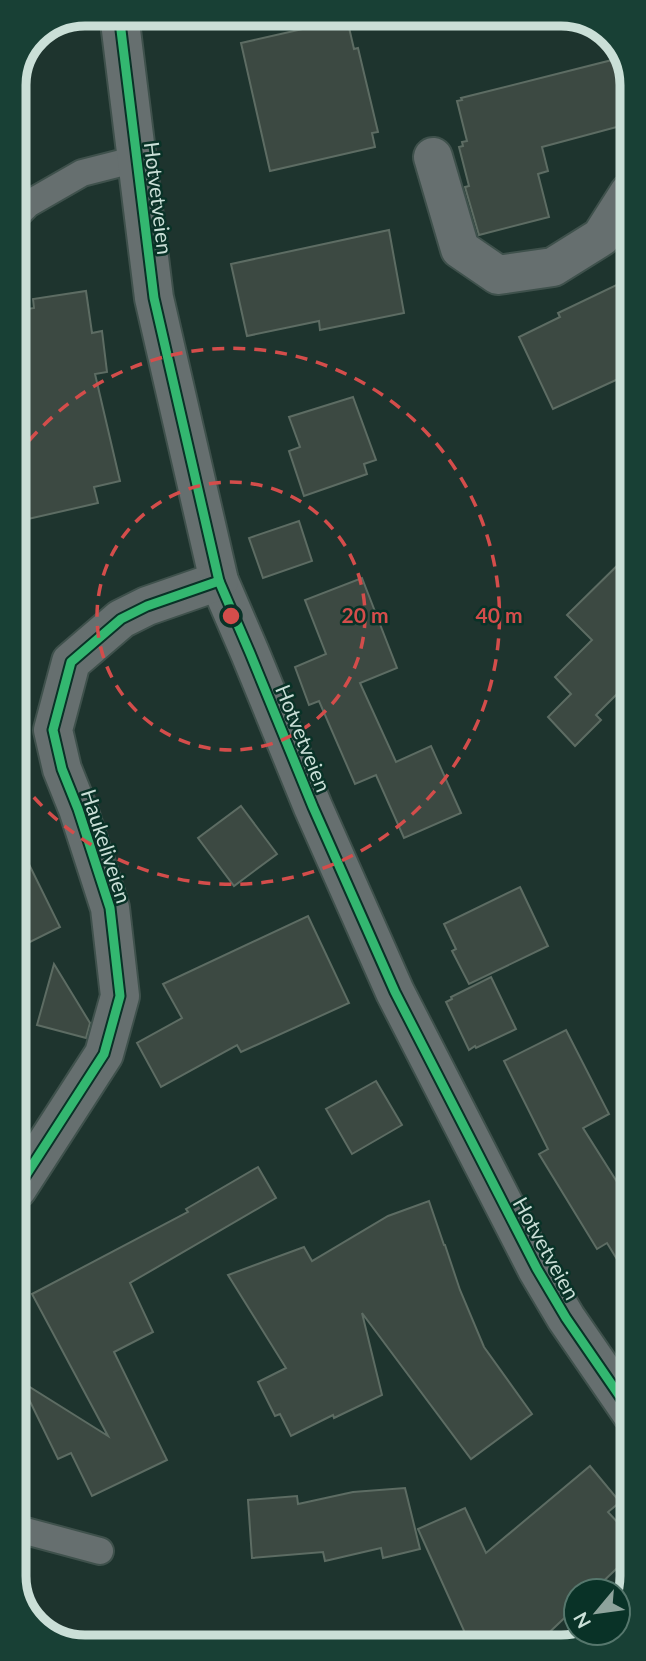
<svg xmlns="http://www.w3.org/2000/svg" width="646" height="1661" viewBox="0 0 646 1661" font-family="Lato,sans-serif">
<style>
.building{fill:#3c4942;stroke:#5d6c63;stroke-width:2}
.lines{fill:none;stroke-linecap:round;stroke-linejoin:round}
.lane-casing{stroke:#3f514c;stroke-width:30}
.street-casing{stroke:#3f514c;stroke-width:42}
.lane{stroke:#666f6f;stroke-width:26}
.street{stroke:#666f6f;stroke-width:38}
.cycleway-casing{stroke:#093227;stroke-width:13}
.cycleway{stroke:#33b770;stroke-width:9}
.ring{fill:none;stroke:#d44d4b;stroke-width:3.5;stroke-dasharray:12 9}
.labels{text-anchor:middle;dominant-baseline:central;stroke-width:5;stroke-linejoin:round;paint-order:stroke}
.street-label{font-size:21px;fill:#cadfd7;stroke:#093227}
.rim{fill:none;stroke:#cadfd7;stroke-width:9}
.centre{fill:#d44d4b;stroke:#093227;stroke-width:3.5}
.ring-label{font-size:21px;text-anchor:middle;font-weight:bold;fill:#d44d4b;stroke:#093227;stroke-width:5;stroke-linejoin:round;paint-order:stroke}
</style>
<rect width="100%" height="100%" fill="#1e342e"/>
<g class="building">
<polygon points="347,19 354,49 358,48 378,132 372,133 375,147 270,171 241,43"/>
<polygon points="624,57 628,63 628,124 542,147 548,171 538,174 549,217 479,235 465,187 469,186 459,147 463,146 462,142 467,141 457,101 462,100 461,98"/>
<polygon points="389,230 404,313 320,330 319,321 247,336 231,264"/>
<polygon points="629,279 629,374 553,409 519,337 560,317 558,313"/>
<polygon points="86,291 92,333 102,331 107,372 95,374 120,481 94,487 98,503 15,522 15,375 22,374 15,323 15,311 34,308 33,299"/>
<polygon points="353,397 376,460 364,464 367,474 304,496 289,451 300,447 289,417"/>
<polygon points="299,521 312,561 263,578 249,538"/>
<polygon points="630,553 630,681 596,715 601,720 575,746 548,717 571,694 555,677 592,640 567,615"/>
<polygon points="362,578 397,668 360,683 396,762 431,746 461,813 404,838 376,775 355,784 319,701 309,705 295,667 326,654 305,600"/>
<polygon points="241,806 277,854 234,886 198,838"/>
<polygon points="16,838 60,927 16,949"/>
<polygon points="520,887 548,946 469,984 452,951 456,949 444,924"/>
<polygon points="308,916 349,1003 241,1052 237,1045 161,1087 137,1043 182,1018 163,984"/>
<polygon points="54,964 90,1023 86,1038 37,1025"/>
<polygon points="491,977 516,1029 476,1048 475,1046 469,1050 446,1002 452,999 451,997"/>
<polygon points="566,1030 609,1114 583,1128 631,1204 631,1282 607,1243 597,1249 539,1154 548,1149 504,1061"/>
<polygon points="376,1081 402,1125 352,1154 326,1109"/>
<polygon points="258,1167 276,1198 130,1283 153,1332 114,1352 167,1460 92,1496 71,1453 58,1459 20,1381 108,1436 32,1294 188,1212 186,1209"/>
<polygon points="429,1201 444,1245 445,1245 460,1290 484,1347 532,1414 471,1459 362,1313 382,1395 334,1418 333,1415 291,1436 280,1414 275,1416 258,1382 286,1368 228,1275 304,1247 312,1261 388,1216"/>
<polygon points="590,1466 620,1502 608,1512 632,1538 632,1554 593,1591 576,1591 576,1607 537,1644 470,1644 418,1529 465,1508 486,1553"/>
<polygon points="405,1488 420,1549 383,1558 381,1548 325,1561 323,1552 252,1558 248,1500 297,1496 298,1504 353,1492"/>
</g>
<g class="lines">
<g class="lane-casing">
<g id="lane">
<polyline points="14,218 28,204 82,173 137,159"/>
<polyline points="18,1529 100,1551"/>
</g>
</g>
<g class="street-casing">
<g id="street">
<polyline points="119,14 154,298 219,581 250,653 313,807 395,992 537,1269 566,1318 632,1414"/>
<polyline points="433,157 460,249 498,275 553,267 601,237 629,193"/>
<polyline points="17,1189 104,1054 120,996 110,908 78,809 62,769 53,730 71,662 121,619 147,606 219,581"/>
</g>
</g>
<use href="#lane" class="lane"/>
<use href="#street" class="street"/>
<g class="cycleway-casing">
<g id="cycleway">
<polyline points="119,14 154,298 219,581 250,653 313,807 395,992 537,1269 566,1318 632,1414"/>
<polyline points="17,1189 104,1054 120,996 110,908 78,809 62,769 53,730 71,662 121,619 147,606 219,581"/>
</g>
</g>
<use href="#cycleway" class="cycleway"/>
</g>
<g class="ring">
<circle cx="231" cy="616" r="134"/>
<path d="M16 457A268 268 0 1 1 17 777"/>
</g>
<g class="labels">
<g class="street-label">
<text transform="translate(159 198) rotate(83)">Hotvetveien</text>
<text transform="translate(304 738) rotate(68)">Hotvetveien</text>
<text transform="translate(107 846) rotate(72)">Haukeliveien</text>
<text transform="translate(547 1248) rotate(61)">Hotvetveien</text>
</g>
</g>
<path d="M0 0H646V1661H0ZM85 26H561A59 59 0 0 1 620 85V1576A59 59 0 0 1 561 1635H85A59 59 0 0 1 26 1576V85A59 59 0 0 1 85 26Z" fill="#184035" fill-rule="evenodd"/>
<path class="rim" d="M85 26H561A59 59 0 0 1 620 85V1576A59 59 0 0 1 561 1635H85A59 59 0 0 1 26 1576V85A59 59 0 0 1 85 26Z"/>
<circle cx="231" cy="616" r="10" class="centre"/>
<g class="ring-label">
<text x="365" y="623">20 m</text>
<text x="499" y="623">40 m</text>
</g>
<g transform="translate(597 1612) rotate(241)"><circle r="33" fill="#093227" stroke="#56776d" stroke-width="2"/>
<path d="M0-5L12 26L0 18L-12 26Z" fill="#8ea39c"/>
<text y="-10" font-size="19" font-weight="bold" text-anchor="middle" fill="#cadfd7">N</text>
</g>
</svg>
